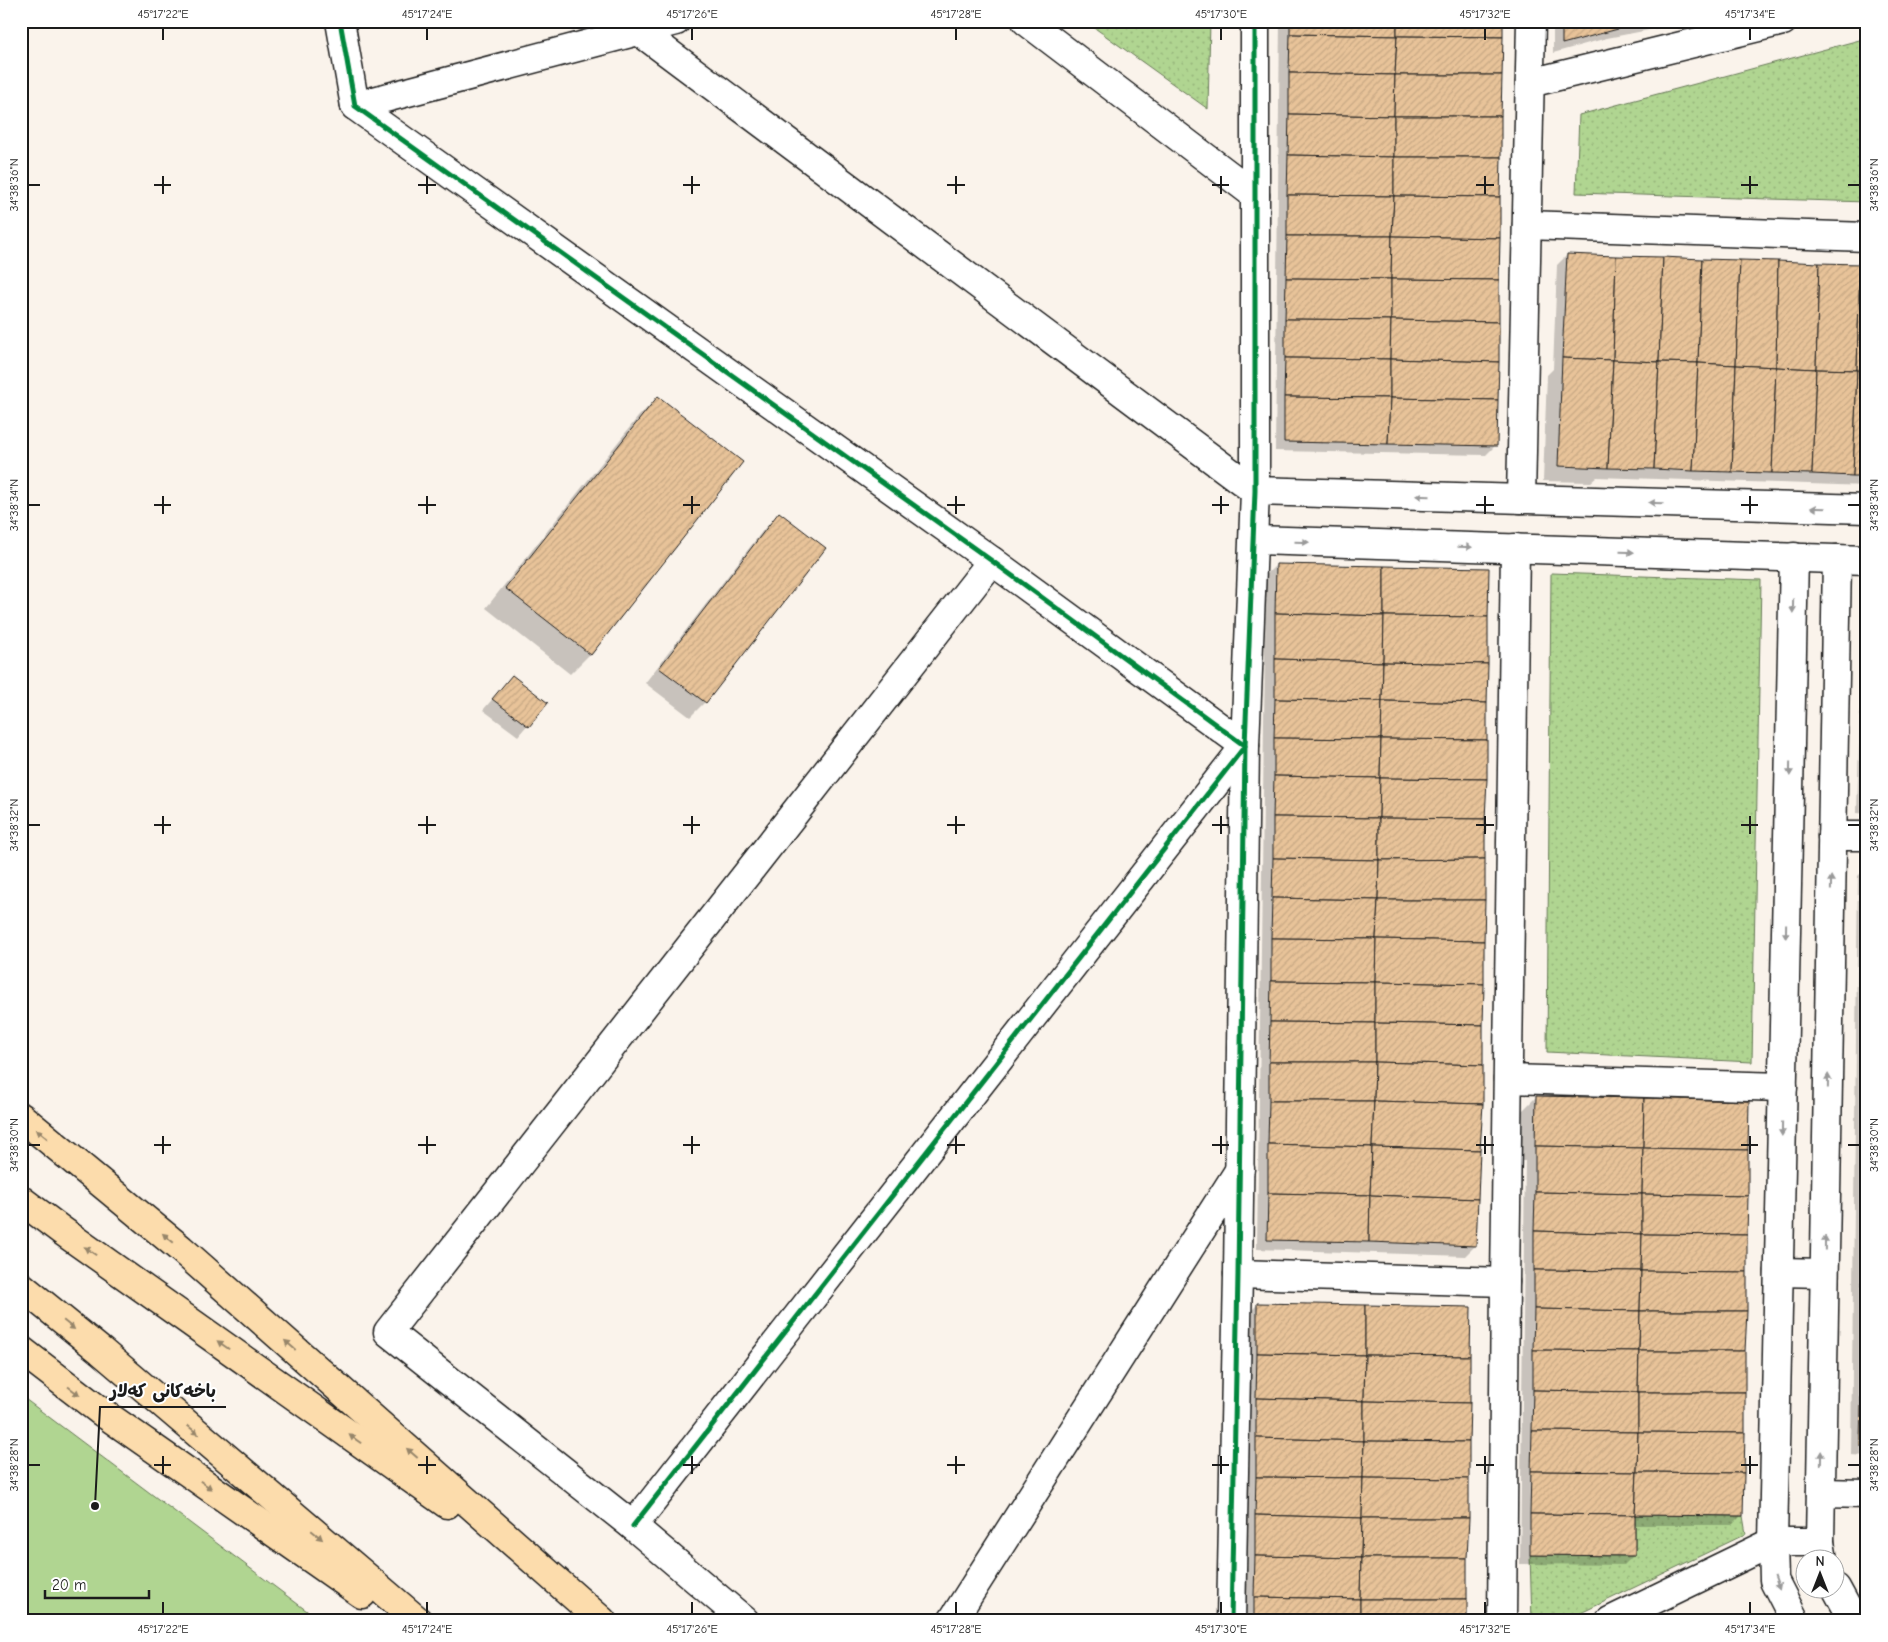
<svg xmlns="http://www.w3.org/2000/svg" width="1888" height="1642" viewBox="0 0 1888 1642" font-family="'Comic Neue','Playpen Sans Arabic',sans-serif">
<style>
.grass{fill:#b0d591;stroke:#667856}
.garden{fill:url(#garden-dots);stroke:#667856}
.shadow{fill:#0003}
.building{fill:url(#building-hatch);stroke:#1c1c1c}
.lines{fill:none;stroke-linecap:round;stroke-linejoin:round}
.street-casing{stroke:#1c1c1c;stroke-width:31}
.secondary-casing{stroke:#1c1c1c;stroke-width:31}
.highway-casing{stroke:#1c1c1c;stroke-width:31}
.street{stroke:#fff;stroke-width:28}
.secondary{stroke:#fff;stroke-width:28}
.highway{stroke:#fcdcac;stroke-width:28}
.cycleway-casing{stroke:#fff;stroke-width:8}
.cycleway{stroke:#00873e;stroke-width:5}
.oneway{fill:#999}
.oneway2{fill:#97866b}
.ticks{fill:none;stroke:#1c1c1c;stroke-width:2}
.leader{fill:none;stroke:#1c1c1c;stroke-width:2}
.callout-dot{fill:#1c1c1c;stroke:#fff;stroke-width:2}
.callout-label{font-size:18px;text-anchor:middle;font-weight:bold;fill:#1c1c1c;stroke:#fff;stroke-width:4;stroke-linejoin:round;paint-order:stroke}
.neatline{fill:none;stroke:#1c1c1c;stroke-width:2}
.ticks-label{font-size:12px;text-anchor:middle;fill:#1c1c1c}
</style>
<defs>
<pattern id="garden-dots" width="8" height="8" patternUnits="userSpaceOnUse" patternTransform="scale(1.25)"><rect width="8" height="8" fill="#b0d591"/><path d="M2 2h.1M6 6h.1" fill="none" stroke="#97b67c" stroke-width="1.8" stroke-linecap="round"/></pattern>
<pattern id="building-hatch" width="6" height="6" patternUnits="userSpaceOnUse" patternTransform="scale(1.25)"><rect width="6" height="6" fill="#e8c399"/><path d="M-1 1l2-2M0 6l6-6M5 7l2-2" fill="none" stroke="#c6a783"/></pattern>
</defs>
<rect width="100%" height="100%" fill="#faf3eb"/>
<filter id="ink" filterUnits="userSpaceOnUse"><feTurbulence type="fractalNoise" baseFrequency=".02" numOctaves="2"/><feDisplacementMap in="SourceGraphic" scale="10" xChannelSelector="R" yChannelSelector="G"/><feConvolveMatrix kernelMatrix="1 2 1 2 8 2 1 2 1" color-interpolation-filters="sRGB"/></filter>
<g filter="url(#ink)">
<polygon class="grass" points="21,1396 315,1617 320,1621 21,1621"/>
<g class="garden">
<polygon points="1085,21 1210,21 1208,109"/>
<polygon points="1867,38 1867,202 1576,193 1579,115"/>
<polygon points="1551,573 1761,580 1752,1062 1547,1052"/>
<polygon points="1635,1515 1743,1516 1746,1534 1564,1621 1532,1621 1530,1555 1635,1556"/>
</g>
<g class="shadow">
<polygon points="1280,21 1501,21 1496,445 1486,455 1275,451"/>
<polygon points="1553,21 1696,21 1607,38 1553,53"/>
<polygon points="1567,255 1867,265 1867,486 1597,477 1591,482 1543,481 1547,375 1553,369 1557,265"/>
<polygon points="658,397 590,654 570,674 486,608 638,417"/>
<polygon points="780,514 824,548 705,702 690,717 645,683 764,529"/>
<polygon points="1276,565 1488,569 1482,1065 1475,1246 1465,1256 1257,1249 1266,575"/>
<polygon points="1867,650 1867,814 1857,813 1860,708 1865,702"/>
<polygon points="512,677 546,703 518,736 483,710"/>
<polygon points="1867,867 1867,1456 1851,1455 1858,876"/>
<polygon points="1536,1097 1742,1515 1732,1525 1634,1525 1634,1555 1624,1565 1520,1564 1525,1161 1520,1161 1521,1112"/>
<polygon points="1258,1304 1465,1621 1244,1621 1243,1319"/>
</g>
<g class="building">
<polygon points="1290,21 1397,21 1397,36 1290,34"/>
<polygon points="1397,21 1503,21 1503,37 1397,36"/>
<polygon points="1562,21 1616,21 1618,29 1562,44"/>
<polygon points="1616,21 1652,21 1618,29"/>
<polygon points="1290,34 1397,36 1395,75 1289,73"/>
<polygon points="1397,36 1503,37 1502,75 1395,75"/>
<polygon points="1289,73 1395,75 1394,116 1289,114"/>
<polygon points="1395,75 1502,75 1501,116 1394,116"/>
<polygon points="1289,114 1394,116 1394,157 1288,155"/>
<rect x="1394" y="116" width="107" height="41"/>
<polygon points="1288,155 1394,157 1394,196 1287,195"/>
<polygon points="1394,157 1501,157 1500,197 1394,196"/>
<polygon points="1287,195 1394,196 1392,236 1287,236"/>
<polygon points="1394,196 1500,197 1500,238 1392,236"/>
<polygon points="1287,236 1392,236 1391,279 1286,278"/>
<polygon points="1392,236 1500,238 1499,280 1391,279"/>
<polygon points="1567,254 1616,256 1613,360 1562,358"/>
<polygon points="1616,256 1663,257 1659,362 1613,360"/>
<polygon points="1663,257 1702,259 1698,363 1659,362"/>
<polygon points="1702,259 1740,260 1736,365 1698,363"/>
<polygon points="1740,260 1778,261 1776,367 1736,365"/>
<polygon points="1778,261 1819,263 1816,369 1776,367"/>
<polygon points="1819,263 1860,264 1857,370 1816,369"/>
<polygon points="1860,264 1867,264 1867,371 1857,370"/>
<polygon points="1286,278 1391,279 1391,320 1285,319"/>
<polygon points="1391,279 1499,280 1499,322 1391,320"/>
<polygon points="1285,319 1391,320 1390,359 1285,358"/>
<polygon points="1391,320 1499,322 1499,362 1390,359"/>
<polygon points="1285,358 1390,359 1390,398 1284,397"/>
<polygon points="1562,358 1613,360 1608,468 1558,466"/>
<polygon points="1390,359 1499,362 1498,400 1390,398"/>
<polygon points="1613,360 1659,362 1654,469 1608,468"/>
<polygon points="1659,362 1698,363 1693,471 1654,469"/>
<polygon points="1698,363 1736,365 1732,472 1693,471"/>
<polygon points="1736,365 1776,367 1772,473 1732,472"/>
<polygon points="1776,367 1816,369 1812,474 1772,473"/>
<polygon points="1816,369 1857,370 1853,476 1812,474"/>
<polygon points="1857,370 1867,371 1867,476 1853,476"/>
<polygon points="658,396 743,462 591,655 505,588"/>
<polygon points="1284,397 1390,398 1388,444 1284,442"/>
<polygon points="1390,398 1498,400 1497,446 1388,444"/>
<polygon points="779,512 826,548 706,703 659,668"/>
<polygon points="1276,564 1384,566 1384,616 1275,613"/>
<polygon points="1384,566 1489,568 1488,617 1384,616"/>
<polygon points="1275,613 1384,616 1383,662 1275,659"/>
<polygon points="1384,616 1488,617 1488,664 1383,662"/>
<polygon points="1275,659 1383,662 1382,701 1275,699"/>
<polygon points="1383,662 1488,664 1487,703 1382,701"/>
<polygon points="512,675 548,703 529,727 492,699"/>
<polygon points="1275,699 1382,701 1381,739 1274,738"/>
<polygon points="1382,701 1487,703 1487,740 1381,739"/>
<polygon points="1274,738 1381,739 1380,778 1274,776"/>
<polygon points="1381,739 1487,740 1487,779 1380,778"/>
<polygon points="1274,776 1380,778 1379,818 1273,817"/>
<polygon points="1380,778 1487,779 1485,819 1379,818"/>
<polygon points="1273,817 1379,818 1379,860 1273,858"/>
<polygon points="1379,818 1485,819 1485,859 1379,860"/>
<polygon points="1273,858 1379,860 1378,900 1272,898"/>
<polygon points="1485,859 1485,900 1378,900 1379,860"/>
<polygon points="1272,898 1378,900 1376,939 1271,938"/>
<polygon points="1378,900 1485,900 1484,941 1376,939"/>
<polygon points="1271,938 1376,939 1375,982 1271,981"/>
<polygon points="1376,939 1484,941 1484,984 1375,982"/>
<polygon points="1271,981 1375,982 1375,1023 1270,1022"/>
<polygon points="1375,982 1484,984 1483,1025 1375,1023"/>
<rect x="1866" y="999" width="1" height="39"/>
<polygon points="1270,1022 1375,1023 1375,1062 1269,1062"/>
<polygon points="1375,1023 1483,1025 1483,1065 1375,1062"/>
<polygon points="1866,1038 1867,1038 1867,1077 1865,1077"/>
<polygon points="1269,1062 1375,1062 1374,1101 1269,1101"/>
<polygon points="1375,1062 1483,1065 1483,1104 1374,1101"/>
<rect x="1865" y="1077" width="2" height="40"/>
<polygon points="1536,1096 1644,1098 1643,1148 1535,1146"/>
<polygon points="1644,1098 1749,1101 1748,1150 1643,1148"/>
<polygon points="1269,1101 1374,1101 1372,1147 1268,1144"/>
<polygon points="1374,1101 1483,1104 1480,1150 1372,1147"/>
<polygon points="1865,1117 1867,1117 1867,1159 1864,1159"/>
<polygon points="1268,1144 1372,1147 1370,1195 1268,1193"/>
<polygon points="1535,1146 1643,1148 1642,1194 1535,1192"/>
<polygon points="1372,1147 1480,1150 1478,1199 1370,1195"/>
<polygon points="1643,1148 1748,1150 1748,1196 1642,1194"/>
<polygon points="1864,1159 1867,1159 1867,1199 1863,1199"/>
<polygon points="1535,1192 1642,1194 1642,1234 1534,1231"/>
<polygon points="1268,1193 1370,1195 1369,1242 1267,1240"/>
<polygon points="1642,1194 1748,1196 1747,1235 1642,1234"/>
<polygon points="1370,1195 1478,1199 1476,1246 1369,1242"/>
<rect x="1863" y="1199" width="4" height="40"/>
<polygon points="1534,1231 1642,1234 1641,1271 1534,1270"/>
<polygon points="1642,1234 1747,1235 1747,1272 1641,1271"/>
<polygon points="1863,1239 1867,1239 1867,1282 1862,1282"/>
<polygon points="1534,1270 1641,1271 1640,1311 1534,1309"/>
<polygon points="1641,1271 1747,1272 1747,1311 1640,1311"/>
<polygon points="1862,1282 1867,1282 1867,1323 1861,1323"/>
<polygon points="1257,1303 1365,1305 1365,1355 1257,1353"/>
<polygon points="1365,1305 1471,1307 1470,1356 1365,1355"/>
<polygon points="1534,1309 1640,1311 1639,1351 1533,1350"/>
<polygon points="1640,1311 1747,1311 1745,1351 1639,1351"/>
<rect x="1861" y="1323" width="6" height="39"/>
<polygon points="1533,1350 1639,1351 1638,1392 1533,1390"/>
<polygon points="1639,1351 1745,1351 1745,1392 1638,1392"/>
<polygon points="1257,1353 1365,1355 1364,1401 1256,1398"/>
<polygon points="1365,1355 1470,1356 1470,1403 1364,1401"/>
<rect x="1861" y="1362" width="6" height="39"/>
<polygon points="1533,1390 1638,1392 1638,1432 1532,1431"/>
<polygon points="1638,1392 1745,1392 1745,1433 1638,1432"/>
<polygon points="1256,1398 1364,1401 1364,1441 1256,1438"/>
<polygon points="1364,1401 1470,1403 1469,1442 1364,1441"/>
<polygon points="1861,1401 1867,1401 1867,1446 1860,1446"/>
<polygon points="1532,1431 1638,1432 1637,1472 1531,1471"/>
<polygon points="1638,1432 1745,1433 1744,1473 1637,1472"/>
<polygon points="1256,1438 1364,1441 1363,1478 1256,1477"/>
<polygon points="1364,1441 1469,1442 1469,1479 1363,1478"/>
<polygon points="1531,1471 1637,1472 1635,1515 1530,1514"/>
<polygon points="1637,1472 1744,1473 1743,1516 1635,1515"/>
<polygon points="1256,1477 1363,1478 1362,1518 1255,1515"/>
<polygon points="1363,1478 1469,1479 1469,1518 1362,1518"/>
<polygon points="1530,1514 1635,1515 1635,1556 1530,1555"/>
<polygon points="1255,1515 1362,1518 1361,1558 1255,1556"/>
<polygon points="1362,1518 1469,1518 1467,1558 1361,1558"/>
<polygon points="1255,1556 1361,1558 1360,1599 1254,1597"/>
<polygon points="1361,1558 1467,1558 1467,1599 1360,1599"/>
<polygon points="1254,1597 1360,1599 1360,1621 1254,1621"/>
<rect x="1360" y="1599" width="107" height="22"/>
</g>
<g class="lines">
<g class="street-casing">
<g id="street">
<polyline points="340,21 355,106 992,561 1245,746 633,1526"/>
<polyline points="1026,21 1255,195"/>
<polyline points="639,31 1255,491"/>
<polyline points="1530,83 1783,21"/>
<polyline points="355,106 676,21"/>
<polyline points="1527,225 1867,237"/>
<polyline points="1521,499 1531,21"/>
<polyline points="1832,836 1867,836"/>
<polyline points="1508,1079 1783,1087"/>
<polyline points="1238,1274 1505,1282"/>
<polyline points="1821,1493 1867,1494"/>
<polyline points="745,1621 633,1526 388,1332 992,561"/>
<polyline points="952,1621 1240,1169"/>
<polyline points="1231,1621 1238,1274 1245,746 1255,491 1255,21"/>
<polyline points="1502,1621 1505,1282 1515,548"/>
<polyline points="1610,1621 1773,1542 1820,1542"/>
</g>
</g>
<g class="secondary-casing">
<g id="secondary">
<polyline points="1255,491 1867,509"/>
<polyline points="1254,540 1867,560"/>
<polyline points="1794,557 1773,1542 1774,1580 1795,1621"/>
<polyline points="1779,1272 1824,1273"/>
<polyline points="1823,1560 1820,1542 1837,559"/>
<polyline points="1836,1588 1854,1621"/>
</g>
</g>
<g class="highway-casing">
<g id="highway">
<polyline points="21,1117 181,1249 602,1621"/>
<polyline points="21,1200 61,1230 447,1504"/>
<polyline points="21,1286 101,1351 418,1621"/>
<polyline points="21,1350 99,1410 362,1594"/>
</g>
</g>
<use href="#street" class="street"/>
<use href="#secondary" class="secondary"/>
<use href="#highway" class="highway"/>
<g class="cycleway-casing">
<g id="cycleway">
<polyline points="340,21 355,106 992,561 1245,746 633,1526"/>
<polyline points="1231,1621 1238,1274 1245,746 1255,491 1255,21"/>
</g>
</g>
<use href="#cycleway" class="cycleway"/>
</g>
<defs><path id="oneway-solid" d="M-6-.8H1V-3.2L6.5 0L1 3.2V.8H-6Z" transform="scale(1.25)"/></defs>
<g class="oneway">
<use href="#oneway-solid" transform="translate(1423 496) rotate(-178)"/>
<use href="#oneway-solid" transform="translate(1656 503) rotate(-178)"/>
<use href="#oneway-solid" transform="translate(1818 508) rotate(-178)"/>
<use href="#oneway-solid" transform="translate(1302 542) rotate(2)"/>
<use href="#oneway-solid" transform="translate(1465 547) rotate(2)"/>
<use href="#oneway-solid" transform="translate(1627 552) rotate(2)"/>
<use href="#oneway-solid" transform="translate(1793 606) rotate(91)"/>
<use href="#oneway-solid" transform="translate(1790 769) rotate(91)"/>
<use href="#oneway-solid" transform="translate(1831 883) rotate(-89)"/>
<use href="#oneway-solid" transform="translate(1786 931) rotate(91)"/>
<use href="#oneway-solid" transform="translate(1828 1081) rotate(-89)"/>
<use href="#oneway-solid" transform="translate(1782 1129) rotate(91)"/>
<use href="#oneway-solid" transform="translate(1825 1243) rotate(-89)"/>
<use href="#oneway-solid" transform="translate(1821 1458) rotate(-89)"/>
<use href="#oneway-solid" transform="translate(1777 1583) rotate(70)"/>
</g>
<g class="oneway2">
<use href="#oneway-solid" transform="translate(42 1134) rotate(-140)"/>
<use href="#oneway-solid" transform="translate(168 1238) rotate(-140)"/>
<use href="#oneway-solid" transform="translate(90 1251) rotate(-145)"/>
<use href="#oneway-solid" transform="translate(69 1325) rotate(39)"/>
<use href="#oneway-solid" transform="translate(223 1345) rotate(-145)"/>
<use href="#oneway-solid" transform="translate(290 1345) rotate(-139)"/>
<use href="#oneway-solid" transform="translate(74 1391) rotate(37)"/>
<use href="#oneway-solid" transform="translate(193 1430) rotate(40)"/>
<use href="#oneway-solid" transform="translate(355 1439) rotate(-145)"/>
<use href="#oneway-solid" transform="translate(412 1453) rotate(-139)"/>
<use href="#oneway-solid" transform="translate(206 1485) rotate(35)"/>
<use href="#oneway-solid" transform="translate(317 1535) rotate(40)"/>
</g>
</g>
<path class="ticks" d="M163,28v12M427,28v12M692,28v12M956,28v12M1221,28v12M1485,28v12M1750,28v12M163,176v18M427,176v18M692,176v18M956,176v18M1221,176v18M1485,176v18M1750,176v18M28,185h12M154,185h17M418,185h18M683,185h17M947,185h18M1212,185h17M1476,185h18M1741,185h17M1848,185h12M163,496v18M427,496v18M692,496v18M956,496v18M1221,496v18M1485,496v18M1750,496v18M28,505h12M154,505h17M418,505h18M683,505h17M947,505h18M1212,505h17M1476,505h18M1741,505h17M1848,505h12M163,816v18M427,816v18M692,816v18M956,816v18M1221,816v18M1485,816v18M1750,816v18M28,825h12M154,825h17M418,825h18M683,825h17M947,825h18M1212,825h17M1476,825h18M1741,825h17M1848,825h12M163,1136v18M427,1136v18M692,1136v18M956,1136v18M1221,1136v18M1485,1136v18M1750,1136v18M28,1145h12M154,1145h17M418,1145h18M683,1145h17M947,1145h18M1212,1145h17M1476,1145h18M1741,1145h17M1848,1145h12M163,1456v18M427,1456v18M692,1456v18M956,1456v18M1221,1456v18M1485,1456v18M1750,1456v18M28,1465h12M154,1465h17M418,1465h18M683,1465h17M947,1465h18M1212,1465h17M1476,1465h18M1741,1465h17M1848,1465h12M163,1602v12M427,1602v12M692,1602v12M956,1602v12M1221,1602v12M1485,1602v12M1750,1602v12"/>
<path class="leader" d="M95 1506L100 1407H226"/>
<circle class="callout-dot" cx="95" cy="1506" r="5"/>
<g class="callout-label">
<text x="163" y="1397">باخەکانی کەلار</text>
</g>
<rect width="1888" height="1642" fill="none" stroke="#fff" stroke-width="55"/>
<g transform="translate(1820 1574)"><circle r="24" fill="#ffffff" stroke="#a4a4a4"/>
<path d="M0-4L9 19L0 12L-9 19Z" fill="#1c1c1c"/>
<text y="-8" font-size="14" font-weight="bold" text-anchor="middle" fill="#1c1c1c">N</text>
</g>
<path d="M45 1590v8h104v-8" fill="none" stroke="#1c1c1c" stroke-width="2.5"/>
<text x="52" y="1590" font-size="15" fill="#1c1c1c" stroke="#ffffff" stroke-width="4" paint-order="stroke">20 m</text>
<rect x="28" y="28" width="1832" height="1586" class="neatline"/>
<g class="ticks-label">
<text x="163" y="18">45°17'22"E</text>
<text x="427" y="18">45°17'24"E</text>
<text x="692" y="18">45°17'26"E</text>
<text x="956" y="18">45°17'28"E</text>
<text x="1221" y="18">45°17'30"E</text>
<text x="1485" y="18">45°17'32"E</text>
<text x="1750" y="18">45°17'34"E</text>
<text transform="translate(14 185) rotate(-90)" y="4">34°38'36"N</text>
<text transform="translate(1874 185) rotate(-90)" y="4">34°38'36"N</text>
<text transform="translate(14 505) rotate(-90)" y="4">34°38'34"N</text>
<text transform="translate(1874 505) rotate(-90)" y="4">34°38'34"N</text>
<text transform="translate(14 825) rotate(-90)" y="4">34°38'32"N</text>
<text transform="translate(1874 825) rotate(-90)" y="4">34°38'32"N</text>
<text transform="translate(14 1145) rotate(-90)" y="4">34°38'30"N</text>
<text transform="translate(1874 1145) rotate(-90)" y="4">34°38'30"N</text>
<text transform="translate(14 1465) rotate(-90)" y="4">34°38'28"N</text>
<text transform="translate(1874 1465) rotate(-90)" y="4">34°38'28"N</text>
<text x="163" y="1633">45°17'22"E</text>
<text x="427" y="1633">45°17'24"E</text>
<text x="692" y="1633">45°17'26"E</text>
<text x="956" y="1633">45°17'28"E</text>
<text x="1221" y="1633">45°17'30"E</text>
<text x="1485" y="1633">45°17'32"E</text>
<text x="1750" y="1633">45°17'34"E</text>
</g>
</svg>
